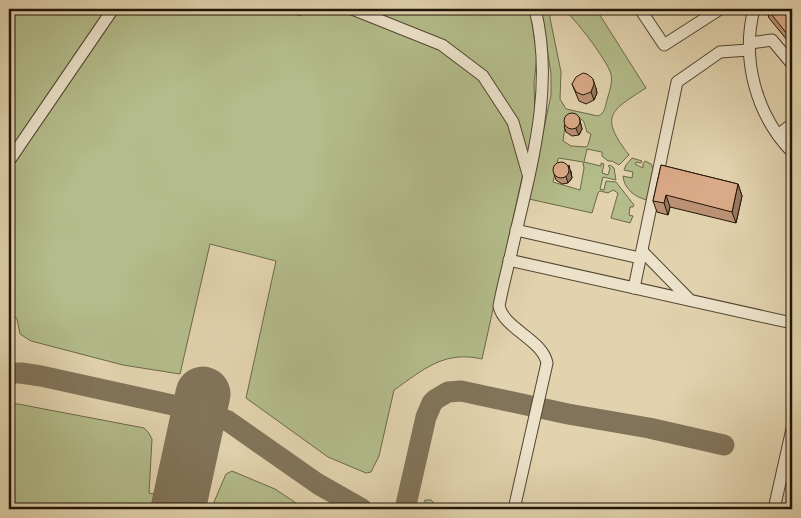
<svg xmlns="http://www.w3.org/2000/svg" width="801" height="518" viewBox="0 0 801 518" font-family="Alegreya,serif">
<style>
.green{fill:#b3bc8a;stroke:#6a6848;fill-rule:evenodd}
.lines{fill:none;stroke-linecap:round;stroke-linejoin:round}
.taxiway{stroke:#82745a;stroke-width:21}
.runway{stroke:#82745a;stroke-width:55}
.minor-casing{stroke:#514431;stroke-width:13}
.minor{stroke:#ece2ca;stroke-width:11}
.wall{fill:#bc9275;stroke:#211507}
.shaded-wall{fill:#99775f;stroke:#211507}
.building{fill:#dbaa88;stroke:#211507}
</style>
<rect width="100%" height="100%" fill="#e2d3ae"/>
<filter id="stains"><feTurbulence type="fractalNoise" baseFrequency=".004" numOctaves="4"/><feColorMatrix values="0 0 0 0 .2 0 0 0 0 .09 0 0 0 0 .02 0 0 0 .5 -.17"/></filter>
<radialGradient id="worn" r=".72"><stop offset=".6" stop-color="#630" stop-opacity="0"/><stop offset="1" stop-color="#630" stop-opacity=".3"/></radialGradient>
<g class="green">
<polygon points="9,9 107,9 9,152"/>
<path d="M119,9h157l5,2 1,-2h5l-1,3 4,1 1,-4h6l-1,5 4,2 2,-7h228l7,47 -3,27 1,36 -53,240c-38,-9 -59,11 -88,31l-15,66 -8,16 -5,1 -38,-16 -82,-59 30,-137 -66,-17 -30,130 -57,-9 -92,-24 -11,-7 -3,-15 -8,-7v-142z"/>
<path d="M541,9h12l-3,4v5l11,54 -1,27 6,10 32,7c7,-3 7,-9 9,-16 2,-8 6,-17 4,-26 -4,-14 -37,-57 -48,-65h33l50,79c-36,23 -47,28 -17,67l-10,10 -7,-4h-4l-6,-5v-4l-15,-3 -3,13 17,4v-3l3,1 -2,9 6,2 2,-7 -2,-2 2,-1 4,3 2,12 -13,-3 -3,12 4,1 2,-9 10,1 18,23 -1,2h-3l-1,8 4,1 -3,7 -19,-5 7,-25 -5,-3 -5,3 -8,-2 -2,2 -6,20 -63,-14 22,-104v-21zM571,117c14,2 12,2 16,15l4,2 -3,11 -2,2 -15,-1 -8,-5 3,-22zM559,158l24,4 1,6 -4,22 -27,-8 5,-23z"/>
<path d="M632,158l10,3 -1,2 -5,-1 -1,2 8,4v-4l2,-3 6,3 2,5 -6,31c-12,-3 -23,-11 -24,-24l9,2 1,-6 -9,-2 2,-5z"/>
<polygon points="9,404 18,404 144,428 148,432 152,439 149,493 154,494 151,509 9,509"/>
<polygon points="232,471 275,489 305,509 207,509 211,509 226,474"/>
<polygon points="425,500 431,500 440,509 421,509"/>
</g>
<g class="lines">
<g class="taxiway">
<polyline points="9,373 21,373 41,376 200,411 228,421 318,484 362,509"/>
<polyline points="405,509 426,417 432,403 436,399 448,392 461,391 568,414 649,428 724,445"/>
</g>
<polyline class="runway" points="178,509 203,394"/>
<g class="minor-casing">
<g id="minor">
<polyline points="352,9 442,45 483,76 513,122 528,174"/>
<polyline points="640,9 664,45 720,9"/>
<path d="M754,9c-13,50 2,106 38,143"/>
<polyline points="750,43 772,40 792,64"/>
<polyline points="778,135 792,124"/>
<polyline points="9,161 113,9"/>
<polyline points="516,230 640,258"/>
<polyline points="642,251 690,300"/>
<polyline points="509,260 792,323"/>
<polyline points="634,288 677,82 720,52 749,50"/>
<path d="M514,509l33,-146c-5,-24 -43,-34 -48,-57 3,-16 7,-32 11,-48 18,-82 46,-166 25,-249"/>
<polyline points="774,509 792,429"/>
</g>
</g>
<use href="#minor" class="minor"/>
</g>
<g class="wall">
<polygon points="766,9 792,9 792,46 769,18"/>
<polygon points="572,84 596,88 597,93 594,100 586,104 579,101"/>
<polygon points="579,117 582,129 579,135 572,136 566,132 564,126"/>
<polygon points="661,165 738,184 742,196 736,223 670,207 668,215 657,212 653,201"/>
<polygon points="571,171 572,178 568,183 562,184 556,180 554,174"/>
</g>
<g class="shaded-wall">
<polygon points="593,79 596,88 597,93 594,100 591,92"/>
<polygon points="579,117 582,129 579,135 576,129"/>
<polygon points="569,165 572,178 568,183 566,177"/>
<polygon points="738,184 742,196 736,223 732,212"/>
<polygon points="666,195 670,207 668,215 664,203"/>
</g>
<g class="building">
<polygon points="767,9 792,9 792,40"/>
<polygon points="583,73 587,74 591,77 593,79 594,84 591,92 583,95 576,92 572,84 576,77"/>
<circle cx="572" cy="121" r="8"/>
<circle cx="561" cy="170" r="8"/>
<polygon points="661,165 738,184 732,212 666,195 664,203 653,201"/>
</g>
<rect width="801" height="518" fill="none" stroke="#e2d3ae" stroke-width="30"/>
<rect x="10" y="10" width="781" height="498" fill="none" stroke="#211507" stroke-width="2.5"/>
<rect x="15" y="15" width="771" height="488" fill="none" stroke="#211507"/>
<rect width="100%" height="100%" filter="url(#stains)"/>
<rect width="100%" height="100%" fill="url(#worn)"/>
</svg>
